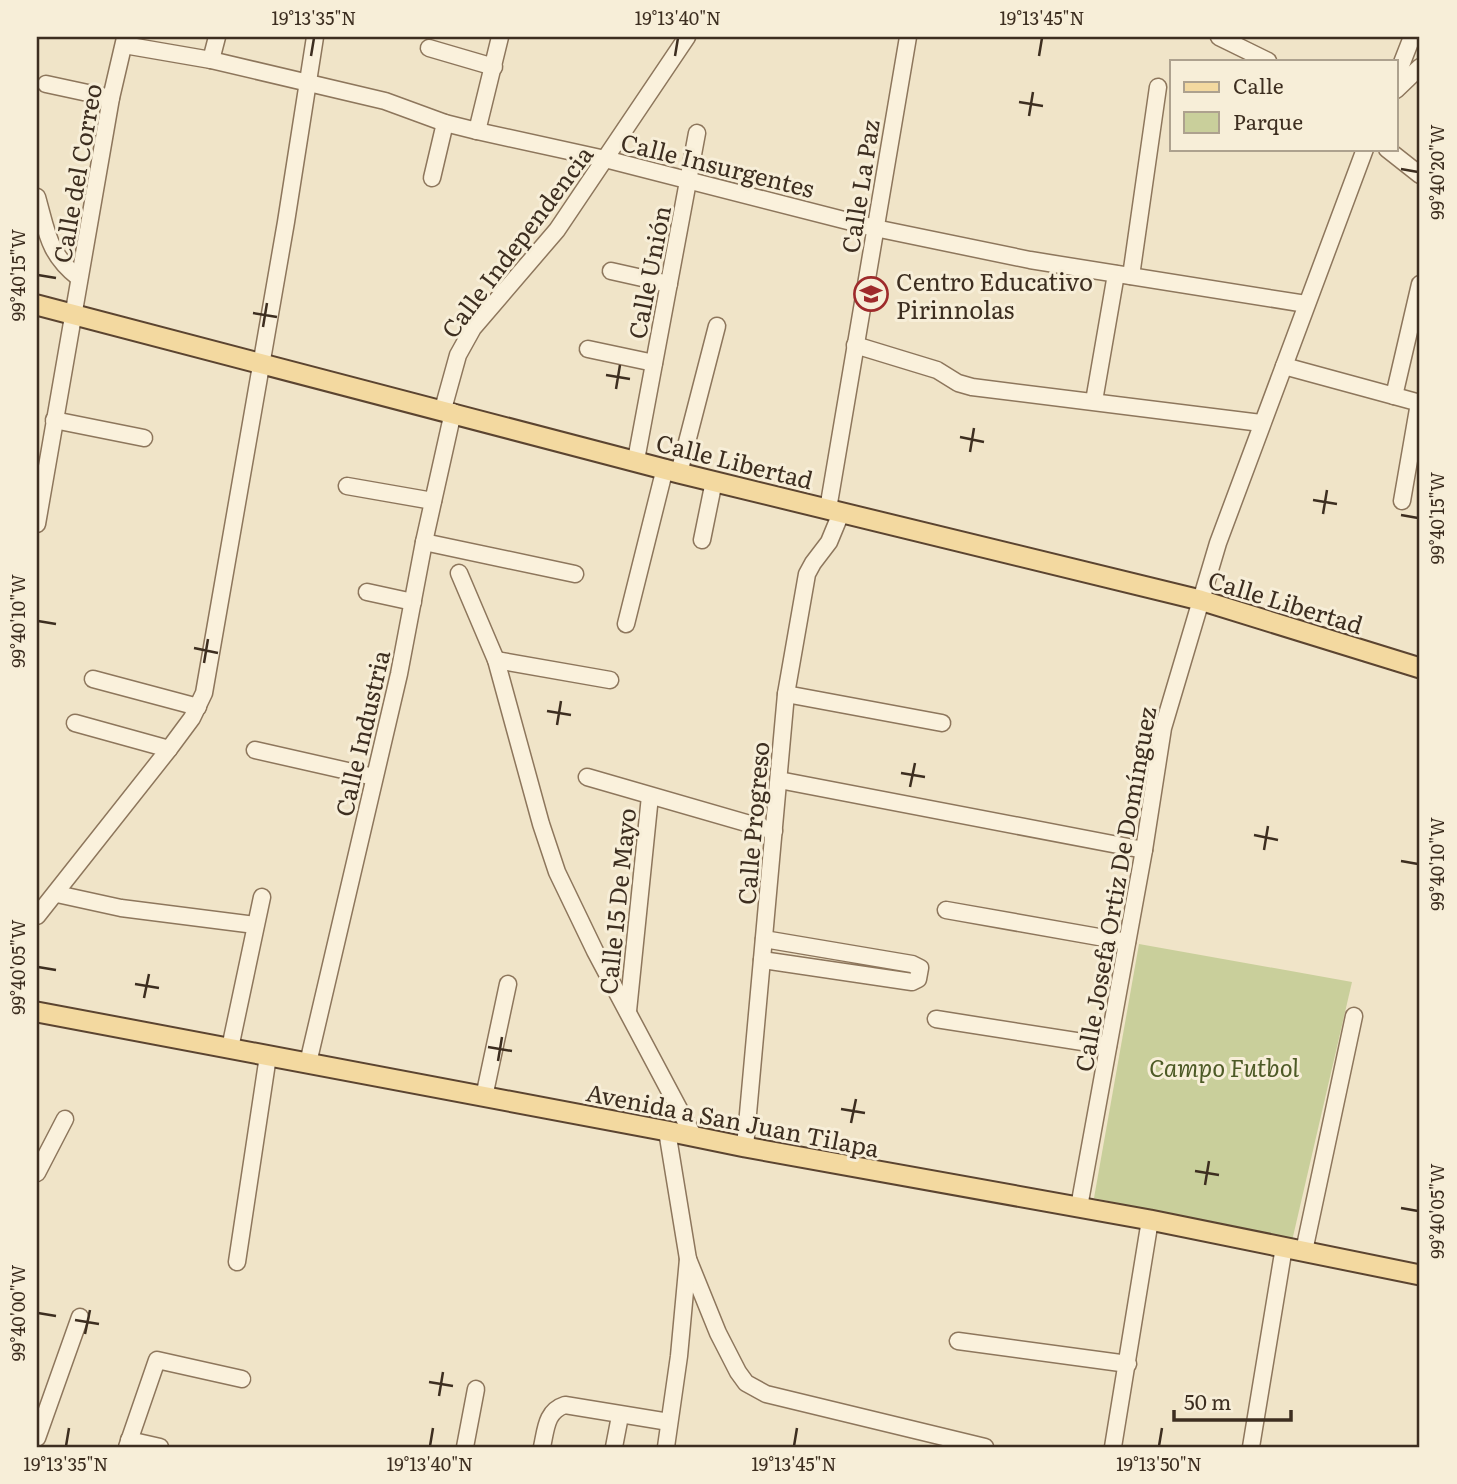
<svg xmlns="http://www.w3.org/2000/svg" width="1457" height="1484" viewBox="0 0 1457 1484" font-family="Literata,serif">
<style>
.green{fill:#c9cf9b}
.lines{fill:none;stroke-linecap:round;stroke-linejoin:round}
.minor-casing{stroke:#8d765c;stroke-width:19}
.major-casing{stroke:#5b4430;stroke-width:23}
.minor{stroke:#faf1dc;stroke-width:16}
.major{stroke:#f3d9a0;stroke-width:19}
.ticks{fill:none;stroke:#3d2e20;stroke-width:2.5}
.labels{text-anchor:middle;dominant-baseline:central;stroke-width:6;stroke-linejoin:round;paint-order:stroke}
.street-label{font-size:24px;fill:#3d2e20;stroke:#f7eed8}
.poi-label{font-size:24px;fill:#3d2e20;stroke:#f7eed8;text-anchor:start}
.park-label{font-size:24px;font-style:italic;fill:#4d5a26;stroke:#f7eed8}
.neatline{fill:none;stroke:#3d2e20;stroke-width:2.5}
.ticks-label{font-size:18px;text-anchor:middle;fill:#3d2e20}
</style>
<rect width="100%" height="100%" fill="#f0e4c8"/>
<polygon class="green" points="1139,944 1352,982 1292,1241 1094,1198"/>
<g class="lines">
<g class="minor-casing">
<g id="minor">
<polyline points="1219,37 1268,61"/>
<polyline points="124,45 211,60 385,101 445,123 477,131 605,159 875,228 1030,260 1306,304"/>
<polyline points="429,48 494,67"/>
<polyline points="211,60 217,37"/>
<polyline points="1396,78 1412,37"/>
<polyline points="46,84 111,98"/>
<polyline points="1396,90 1420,67"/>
<polyline points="477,131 500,37"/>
<polyline points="1387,149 1420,175"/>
<polyline points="432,178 445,123"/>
<path d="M37,197c10,35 11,57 42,81"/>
<polyline points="611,271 669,284"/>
<polyline points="1131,276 1158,87"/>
<polyline points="855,345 937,370 958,383 972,387 1261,423"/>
<polyline points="588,349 654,363"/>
<polyline points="1284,366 1420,403"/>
<polyline points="1394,396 1420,284"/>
<polyline points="1094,401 1116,274"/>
<polyline points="443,409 458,355 473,328 557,230 687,37"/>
<polyline points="54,420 144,438"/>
<polyline points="636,460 697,133"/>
<polyline points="679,473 717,326"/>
<polyline points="347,486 433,501"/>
<polyline points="1402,501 1419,403"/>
<polyline points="828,509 908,37"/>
<polyline points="37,524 111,98 125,38"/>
<polyline points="702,540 714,481"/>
<polyline points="424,542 575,574"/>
<polyline points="459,573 496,660 541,824 557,872 595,951 694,1137"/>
<polyline points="367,592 413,602"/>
<polyline points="626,624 665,468"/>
<polyline points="496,660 610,680"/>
<polyline points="93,679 198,707"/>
<polyline points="786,694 942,723"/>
<polyline points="75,723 169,749"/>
<polyline points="255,750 374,777"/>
<polyline points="587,777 774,831"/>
<polyline points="779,780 1144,850"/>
<polyline points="57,894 121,908 255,925"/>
<polyline points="946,910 1127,942"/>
<polyline points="37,916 169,749 192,718 204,693 286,222 315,37"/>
<polyline points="762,960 912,982 918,979 920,968 912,964 764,939"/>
<polyline points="628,1011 650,796"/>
<polyline points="936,1019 1108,1046"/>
<polyline points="230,1048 262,897"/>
<polyline points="308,1063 399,674 424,542 453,412"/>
<polyline points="484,1097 508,984"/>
<polyline points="745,1147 786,694 807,574 813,563 829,542 841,513"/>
<polyline points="37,1173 65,1119"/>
<polyline points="1079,1207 1144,850 1163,728 1218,543 1365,149"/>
<polyline points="1304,1251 1354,1016"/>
<polyline points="688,1259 718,1333 738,1372 746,1383 766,1394 985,1447"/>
<polyline points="237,1262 268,1056"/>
<polyline points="958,1341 1128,1364"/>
<polyline points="37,1438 80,1317"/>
<polyline points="129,1440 160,1447"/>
<polyline points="127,1447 157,1360 242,1379"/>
<polyline points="465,1447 476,1389"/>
<path d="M542,1447c4,-18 4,-36 23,-42l104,17"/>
<polyline points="614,1447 620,1416"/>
<polyline points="666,1447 679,1356 688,1259 667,1131"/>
<polyline points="1113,1447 1150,1220"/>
<polyline points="1251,1447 1284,1247"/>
</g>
</g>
<g class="major-casing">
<g id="major">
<polyline points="37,305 679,473 1200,600 1420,668"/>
<polyline points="37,1012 667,1131 745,1147 1150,1220 1420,1275"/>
</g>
</g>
<use href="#minor" class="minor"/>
<use href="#major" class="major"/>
</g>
<path class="ticks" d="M311,56l3,-18M675,56l3,-18M1039,56l3,-18M1019,102l24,4M1029,116l4,-24M1401,169l17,3M38,275l18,3M253,313l24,4M263,327l4,-24M606,375l24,4M616,389l4,-24M960,437l24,5M970,452l4,-24M1313,500l24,4M1323,514l4,-24M1401,515l17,3M38,621l18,3M194,648l24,5M204,663l4,-24M547,711l24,4M557,725l4,-24M901,773l24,4M910,787l5,-24M1254,835l24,5M1264,850l4,-24M1401,861l17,3M38,967l18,3M135,984l24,4M144,998l5,-24M488,1047l24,4M498,1061l4,-24M841,1109l24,4M851,1123l5,-24M1195,1171l24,4M1205,1185l4,-24M1401,1208l17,3M38,1313l18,3M75,1320l24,4M85,1334l5,-24M429,1382l24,4M439,1396l4,-24M66,1446l3,-18M430,1446l3,-18M794,1446l3,-18M1159,1446l3,-18"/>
<defs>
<g id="school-ring" transform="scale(1.75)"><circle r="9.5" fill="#f7eed8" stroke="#9e2a2b" stroke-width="1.5"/><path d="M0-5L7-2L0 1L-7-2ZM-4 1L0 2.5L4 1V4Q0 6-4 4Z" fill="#9e2a2b"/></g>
</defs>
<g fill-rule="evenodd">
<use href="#school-ring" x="871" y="294"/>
</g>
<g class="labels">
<g class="street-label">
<text transform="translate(718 164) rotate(14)">Calle Insurgentes</text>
<text transform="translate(76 173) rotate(-80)">Calle del Correo</text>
<text transform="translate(859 186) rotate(-81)">Calle La Paz</text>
<text transform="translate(516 241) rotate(-53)">Calle Independencia</text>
<text transform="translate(648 272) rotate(-79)">Calle Unión</text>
<text transform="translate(735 460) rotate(14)">Calle Libertad</text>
<text transform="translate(1286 601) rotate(17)">Calle Libertad</text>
<text transform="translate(361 733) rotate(-77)">Calle Industria</text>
<text transform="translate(752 823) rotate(-85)">Calle Progreso</text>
<text transform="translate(1114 889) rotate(-80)">Calle Josefa Ortiz De Domínguez</text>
<text transform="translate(616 901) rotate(-84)">Calle 15 De Mayo</text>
<text transform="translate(733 1119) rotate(11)">Avenida a San Juan Tilapa</text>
</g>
<g class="poi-label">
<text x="896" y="280">Centro Educativo<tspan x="896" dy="28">Pirinnolas</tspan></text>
</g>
<g class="park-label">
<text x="1224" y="1066">Campo Futbol</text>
</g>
</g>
<rect width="1457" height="1484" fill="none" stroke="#f7eed8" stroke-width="77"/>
<rect x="1170" y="60" width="228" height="91" fill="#f7eed8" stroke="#ada18e" stroke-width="2"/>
<rect x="1184" y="82" width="35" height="10" fill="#f3d9a0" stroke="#ada18e" stroke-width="2"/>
<text x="1233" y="94" font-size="21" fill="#3d2e20">Calle</text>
<rect x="1184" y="112" width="35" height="21" fill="#c9cf9b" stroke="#ada18e" stroke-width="2"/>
<text x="1233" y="130" font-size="21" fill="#3d2e20">Parque</text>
<path d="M1174 1410v10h117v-10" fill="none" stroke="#3d2e20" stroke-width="3.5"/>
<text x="1184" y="1410" font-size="21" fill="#3d2e20" stroke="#f7eed8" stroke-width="5" paint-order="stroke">50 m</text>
<rect x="38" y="38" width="1380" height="1408" class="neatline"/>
<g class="ticks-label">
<text x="314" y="25">19°13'35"N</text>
<text x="678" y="25">19°13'40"N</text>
<text x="1042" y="25">19°13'45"N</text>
<text transform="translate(1438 172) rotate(-90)" y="6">99°40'20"W</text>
<text transform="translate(19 275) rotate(-90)" y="6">99°40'15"W</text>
<text transform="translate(1438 518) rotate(-90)" y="6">99°40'15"W</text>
<text transform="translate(19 621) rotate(-90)" y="6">99°40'10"W</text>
<text transform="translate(1438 864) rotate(-90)" y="6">99°40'10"W</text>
<text transform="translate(19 967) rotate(-90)" y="6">99°40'05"W</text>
<text transform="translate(1438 1211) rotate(-90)" y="6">99°40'05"W</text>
<text transform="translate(19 1313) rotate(-90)" y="6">99°40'00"W</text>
<text x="66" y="1471">19°13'35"N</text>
<text x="430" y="1471">19°13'40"N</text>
<text x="794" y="1471">19°13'45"N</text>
<text x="1159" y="1471">19°13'50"N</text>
</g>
</svg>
